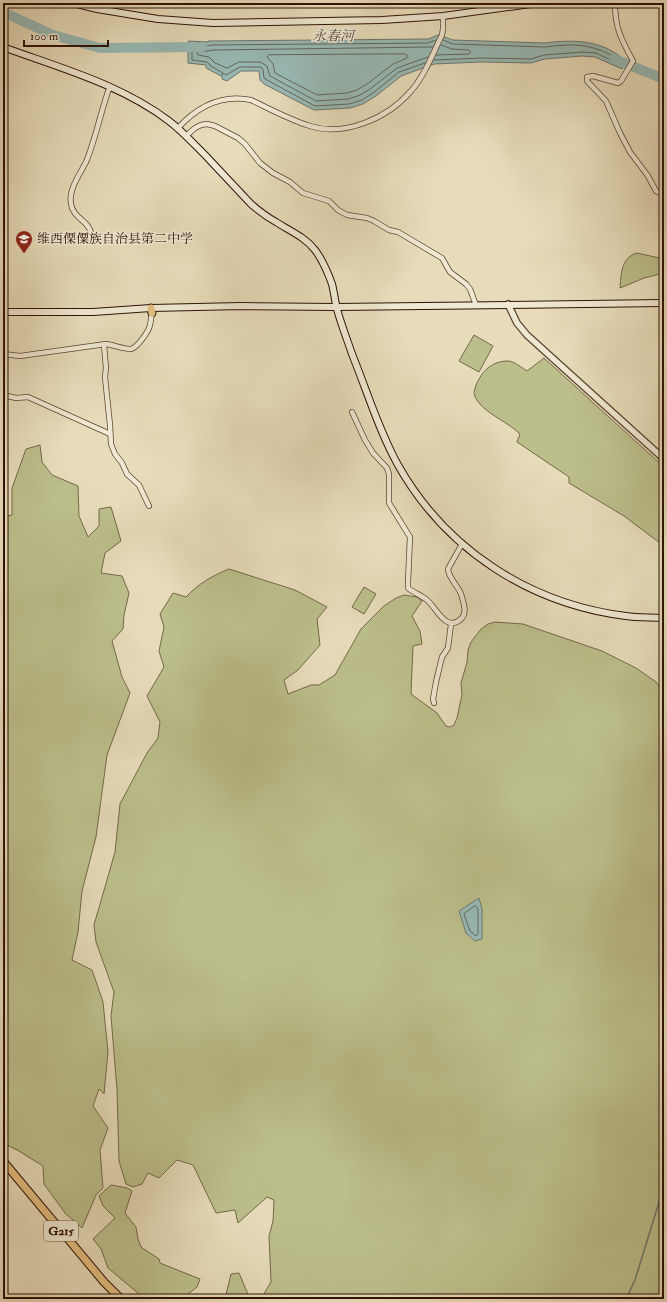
<svg xmlns="http://www.w3.org/2000/svg" width="667" height="1302" viewBox="0 0 667 1302" font-family="'IM FELL Double Pica','Noto Serif SC',serif">
<style>
.green{fill:#bbbf8c;stroke:#746849}
.water{fill:#98bab6;stroke:#6d7670}
.lines{fill:none;stroke-linecap:round;stroke-linejoin:round}
.shore{stroke:#62665e;stroke-width:1}
.stream{stroke:#6d7670;stroke-width:1.5}
.river{stroke:#98bab6;stroke-width:10}
.minor-casing{stroke:#5c4433;stroke-width:6}
.tertiary-casing{stroke:#5c4433;stroke-width:8}
.secondary-casing{stroke:#2d1106;stroke-width:8}
.trunk-casing{stroke:#2d1106;stroke-width:9}
.minor{stroke:#efe8d2;stroke-width:4.5}
.tertiary{stroke:#efe8d2;stroke-width:5.5}
.secondary{stroke:#efe8d2;stroke-width:6}
.trunk{stroke:#e4be7d;stroke-width:7}
.labels{text-anchor:middle;dominant-baseline:central;stroke-width:3;stroke-linejoin:round;paint-order:stroke}
.shield{fill:#efe8d2;stroke:#675243;stroke-width:1}
.shield-label{font-size:12px;font-weight:bold;fill:#2d1106}
.poi-label{font-size:13px;fill:#2d1106;stroke:#efe8d2;text-anchor:start}
.water-label{font-size:14px;font-style:italic;fill:#524c44;stroke:#efe8d2}
</style>
<rect width="100%" height="100%" fill="#e7dcba"/>
<filter id="stains"><feTurbulence type="fractalNoise" baseFrequency=".005" numOctaves="4"/><feColorMatrix values="0 0 0 0 .2 0 0 0 0 .09 0 0 0 0 .02 0 0 0 .5 -.17"/></filter>
<radialGradient id="worn" r=".72"><stop offset=".6" stop-color="#630" stop-opacity="0"/><stop offset="1" stop-color="#630" stop-opacity=".3"/></radialGradient>
<g class="green">
<path d="M637,253l27,6v14l-20,5 -24,10c1,-13 1,-31 17,-35z"/>
<polygon points="474,335 493,346 479,372 459,361"/>
<path d="M544,358l120,109v79l-40,-30 -55,-33v-6l-52,-35 3,-8c-13,-13 -37,-21 -45,-37 -2,-4 0,-8 1,-12 6,-14 16,-24 32,-24 6,0 14,7 19,10z"/>
<polygon points="660,376 664,376 664,428 662,423"/>
<polygon points="40,445 42,462 52,475 78,486 79,516 88,537 99,526 99,509 111,507 121,541 105,553 101,573 122,576 129,593 124,615 123,629 112,641 122,677 130,693 107,755 96,837 82,891 78,932 72,960 92,970 103,1002 108,1052 104,1094 99,1089 93,1106 108,1128 100,1150 103,1188 96,1195 82,1228 65,1213 44,1184 43,1166 19,1151 3,1143 3,517 12,515 12,488 26,449"/>
<path d="M229,569l66,21 32,17 -10,12 3,26 -22,25 -14,10 4,14 23,-9h8l16,-10 26,-46 23,-23 12,-8 8,-3 13,2 5,4 -10,15 8,15 2,13 -9,2 -2,48 26,19 9,13 4,1 4,-2 3,-7 5,-23 -1,-12 6,-21 1,-12 3,-8 10,-13 7,-5 7,-2 28,2 79,27 34,17 20,14 8,11v606h-408l6,-2 9,-15 -2,-46 4,-15 1,-21 -7,-3 -29,26 -3,-13 -19,3 -23,-48 -16,-5 -18,18 -11,-5 -6,11 -9,3 -7,-3 -7,-23 -2,-71 -6,-74 3,-24 -18,-50 -2,-17 21,-73 5,-48 27,-51 11,-15 2,-16 -13,-26 17,-29 -5,-16 5,-24 -4,-13 13,-21 13,4c12,-13 26,-21 43,-28z"/>
<polygon points="364,587 376,594 364,614 352,607"/>
<polygon points="111,1185 127,1188 132,1191 125,1213 136,1227 138,1239 141,1247 159,1259 160,1263 200,1279 197,1287 182,1299 145,1299 108,1268 101,1249 93,1239 115,1218 103,1206 99,1196"/>
<polygon points="239,1273 250,1299 225,1299 231,1274"/>
</g>
<g class="water">
<path d="M438,35l15,5 92,3c29,-4 60,-3 81,19l-4,7 -27,-12 -13,-1 -37,3 -14,4 -50,-1 -47,2 -33,12 -25,20 -13,8 -13,4 -36,2 -50,-26 -4,-4 -1,-9h-18l-14,10 -5,-2v-5l-1,2 -15,-8v-3l-18,-2v-22l20,1v-1l220,-2z"/>
<polygon points="479,898 482,909 482,939 475,941 466,933 459,911"/>
</g>
<g class="lines">
<g class="shore">
<polygon points="405,54 407,55 407,58 393,64 367,84 357,90 347,93 317,95 275,73 273,64 267,57 269,55"/>
<polyline points="436,55 469,54 471,52 469,50 452,49 441,45"/>
<polyline points="428,57 397,68 370,89 360,95 348,99 316,101 270,76 267,66 260,62 239,62 227,68 215,63 209,57 198,55 197,53 198,51 208,51 213,50 433,47"/>
<path d="M434,60l47,-2 50,1 13,-4 39,-3 13,1 21,10 2,-2c-2,-4 -6,-5 -10,-7 -22,-11 -40,-10 -64,-7l-92,-3 -10,-4"/>
<polyline points="425,63 399,72 373,93 362,100 349,104 315,106 267,80 264,78 263,70 261,67 240,67 226,75 211,66 207,62 192,60 192,47 194,45 207,46 212,45 428,43 436,40"/>
<polygon points="475,906 477,907 478,910 478,934 476,936 470,931 464,914"/>
</g>
<polyline class="stream" points="626,1299 635,1280 664,1186"/>
<g class="river">
<polyline points="3,12 53,35 100,48 202,47"/>
<polyline points="614,59 664,79"/>
</g>
<g class="minor-casing">
<g id="minor">
<path d="M615,3c0,25 6,36 18,58l-12,20 -3,2 -25,-7 -6,1v4l19,20 14,32 10,19 18,24 8,15 8,4"/>
<path d="M178,128c20,-22 43,-34 73,-28 19,9 39,20 59,26 35,11 78,-8 101,-35 13,-14 22,-38 31,-56l1,-6v-13"/>
<polyline points="186,136 195,128 201,125 207,124 215,126 238,138 245,144 260,163 273,173 290,182 303,193 329,201 338,210 347,215 367,218 374,221 389,230 398,232 442,258 450,272 466,284 470,289 476,305"/>
<path d="M91,233c-2,-12 -18,-15 -20,-29 -3,-14 9,-30 15,-42 10,-24 15,-52 24,-76"/>
<polyline points="104,345 106,368 105,377 110,425 111,444 115,454 122,463 127,474 139,485 149,506"/>
<path d="M3,354l17,2 86,-12c8,1 17,5 25,5 6,-1 18,-18 19,-24 1,-4 1,-8 2,-12"/>
<polyline points="3,395 16,398 28,397 110,434"/>
<path d="M352,412l13,28 8,13 14,15 2,6v29l21,34 -2,45v6c6,5 13,7 19,12 9,7 19,33 34,19 7,-6 2,-18 0,-25 -4,-10 -12,-15 -13,-25l14,-25"/>
<polyline points="434,703 433,699 436,682 442,657 448,648 451,624"/>
</g>
</g>
<g class="tertiary-casing">
<polyline id="tertiary" points="508,304 517,323 527,335 664,459"/>
</g>
<g class="secondary-casing">
<g id="secondary">
<polyline points="73,3 97,9 158,19 213,23 382,20 443,16 538,3"/>
<path d="M3,47c57,21 117,37 166,74 13,10 24,22 36,34 15,16 30,32 46,49 8,7 16,13 25,18 14,9 29,15 39,28 7,9 13,23 17,34 2,8 3,17 5,25 4,15 10,30 15,45 15,37 27,77 46,111 48,85 132,139 228,151 12,2 25,1 38,2"/>
<polyline points="3,312 93,312 151,308 241,306 336,307 664,303"/>
</g>
</g>
<g class="trunk-casing">
<g id="trunk">
<polyline points="151,308 152,313"/>
<polyline points="3,1161 104,1282 121,1299"/>
</g>
</g>
<use href="#minor" class="minor"/>
<use href="#tertiary" class="tertiary"/>
<use href="#secondary" class="secondary"/>
<use href="#trunk" class="trunk"/>
</g>
<defs>
<g id="school-pin" transform="scale(0.9)"><path d="M0 17L-7.5 6A9.5 9.5 0 1 1 7.5 6Z" fill="#8f2418" stroke="#efe8d2"/><path d="M0-5L7-2L0 1L-7-2ZM-4 1L0 2.5L4 1V4Q0 6-4 4Z" fill="#fff"/></g>
</defs>
<g fill-rule="evenodd">
<use href="#school-pin" x="24" y="239"/>
</g>
<g class="labels">
<rect class="shield" x="44" y="1221" width="34" height="20" rx="3"/>
<g class="shield-label">
<text x="61" y="1231">G215</text>
</g>
<g class="poi-label">
<text x="37" y="239">维西傈僳族自治县第二中学</text>
</g>
<g class="water-label">
<text transform="translate(333 36) rotate(1)">永春河</text>
</g>
</g>
<rect width="667" height="1302" fill="none" stroke="#e7dcba" stroke-width="16"/>
<rect x="4" y="4" width="659" height="1294" fill="none" stroke="#2d1106" stroke-width="2"/>
<rect x="8" y="8" width="651" height="1286" fill="none" stroke="#2d1106"/>
<path d="M24 40v6h84v-6" fill="none" stroke="#2d1106" stroke-width="2"/>
<text x="30" y="40" font-size="12" fill="#2d1106" stroke="#efe8d2" stroke-width="3" paint-order="stroke">100 m</text>
<rect width="100%" height="100%" filter="url(#stains)"/>
<rect width="100%" height="100%" fill="url(#worn)"/>
</svg>
